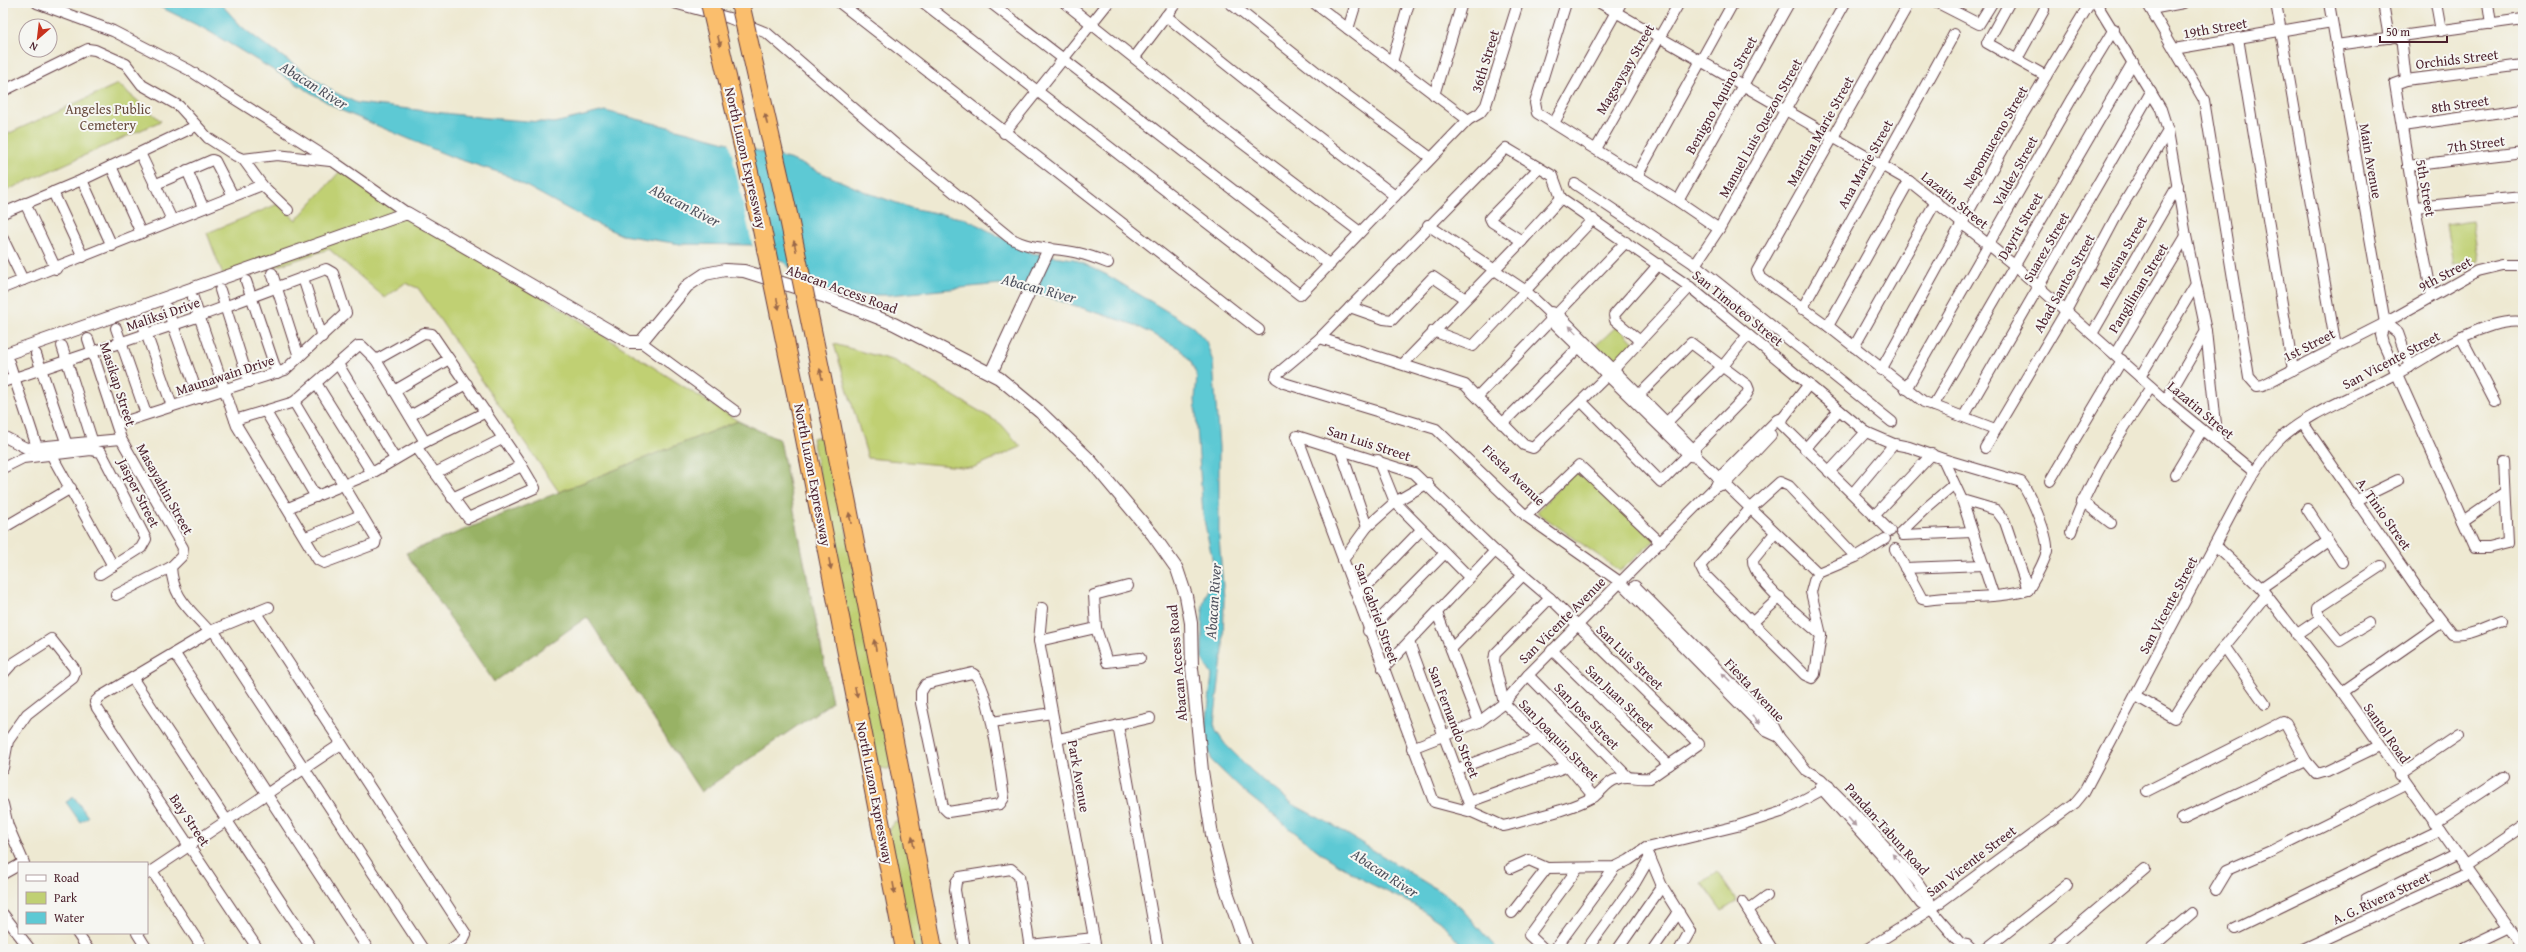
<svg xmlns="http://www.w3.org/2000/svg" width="2526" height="952" viewBox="0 0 2526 952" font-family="'Gentium Book Plus',serif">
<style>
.green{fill:#c0d073;stroke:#85784f}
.forest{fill:#98b265;stroke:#716848}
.water{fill:#5dc9d4;stroke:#547480}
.pier{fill:#eee9d2}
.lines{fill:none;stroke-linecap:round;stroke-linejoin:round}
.minor-casing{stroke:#633d44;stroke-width:12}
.tertiary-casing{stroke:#633d44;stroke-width:14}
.motorway-casing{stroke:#633d44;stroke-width:20}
.minor{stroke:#fff;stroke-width:10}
.tertiary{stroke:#fff;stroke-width:12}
.motorway{stroke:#fabe6d;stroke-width:18}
.motorway-bridge-casing{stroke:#633d44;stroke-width:20;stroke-linecap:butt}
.motorway-bridge{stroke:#fabe6d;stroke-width:18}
.oneway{fill:#996749}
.oneway2{fill:#ae9aa0}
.labels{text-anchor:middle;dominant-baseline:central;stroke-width:4;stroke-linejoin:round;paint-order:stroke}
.street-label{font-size:14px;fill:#4a1f2b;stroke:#f6f6f2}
.park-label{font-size:14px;fill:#684b3d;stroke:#f6f6f2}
.water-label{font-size:15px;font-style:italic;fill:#50525e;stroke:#f6f6f2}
</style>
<rect width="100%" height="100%" fill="#f6f6f2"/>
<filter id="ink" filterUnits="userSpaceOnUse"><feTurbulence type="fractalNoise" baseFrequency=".025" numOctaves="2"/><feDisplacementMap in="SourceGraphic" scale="8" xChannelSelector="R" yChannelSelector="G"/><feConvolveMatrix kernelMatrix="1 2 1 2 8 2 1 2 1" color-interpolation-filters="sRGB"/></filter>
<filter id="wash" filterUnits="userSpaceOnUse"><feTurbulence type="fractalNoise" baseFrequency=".012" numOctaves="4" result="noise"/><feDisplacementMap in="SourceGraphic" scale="16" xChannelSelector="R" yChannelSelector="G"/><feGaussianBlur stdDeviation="0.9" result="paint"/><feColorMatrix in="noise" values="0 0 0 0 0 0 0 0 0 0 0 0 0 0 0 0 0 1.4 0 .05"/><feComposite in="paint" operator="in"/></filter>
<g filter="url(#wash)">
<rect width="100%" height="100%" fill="#eee9d2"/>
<g class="green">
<polygon points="118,84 161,121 3,192 3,136"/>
<polygon points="342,169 738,421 559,492 418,288 405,283 385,298 329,249 226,283 207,233 278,204 296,220"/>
<polygon points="2472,221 2479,261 2453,265 2446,225"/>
<polygon points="1618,325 1634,343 1610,366 1593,348"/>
<polygon points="834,344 895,361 1001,424 1021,447 972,468 868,458"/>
<polygon points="828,435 892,766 888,769 879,768 877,764 812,438"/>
<polygon points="1578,467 1655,540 1620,571 1537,512"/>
<polygon points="895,821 903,825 928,949 910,949 889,831"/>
<polygon points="1717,872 1737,901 1722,911 1702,883"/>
</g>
<polygon class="forest" points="738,421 780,440 832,702 701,792 587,617 494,682 406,553"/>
<g class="water">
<polygon points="152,3 220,3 242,27 264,44 334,92 357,103 487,118 554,123 605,111 688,132 792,160 868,193 911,208 966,219 1031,253 1074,259 1107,275 1193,327 1206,341 1213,362 1219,447 1219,538 1224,599 1223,651 1214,723 1216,731 1225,744 1253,772 1294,805 1334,826 1444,894 1461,908 1497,949 1464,949 1443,924 1414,905 1365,881 1322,854 1242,790 1212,761 1207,746 1206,727 1212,675 1202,659 1202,624 1203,605 1214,567 1203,515 1195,399 1197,376 1191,362 1179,348 1135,325 1048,297 1000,284 890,295 847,295 819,290 782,261 751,245 680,244 622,235 590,221 504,174 452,157 340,110 205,29"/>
<polygon points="74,797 88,817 80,822 66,802"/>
</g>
<polygon class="pier" points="729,141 748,146 773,259 753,248"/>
</g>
<g filter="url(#ink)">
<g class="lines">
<g class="minor-casing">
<g id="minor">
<polyline points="37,3 113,31 189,70 334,162 407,213"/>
<path d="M674,3l55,15 38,15 134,116 108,88c22,14 45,10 69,16 10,2 20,6 30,10"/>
<polyline points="840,3 1259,330"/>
<polyline points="924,3 1300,295 1468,120 1480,113 1486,105 1518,3"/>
<polyline points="991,3 1330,265"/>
<polyline points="1065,3 1217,124 1360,232"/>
<polyline points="1230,3 1324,78 1431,158"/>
<polyline points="1314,3 1468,120"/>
<polyline points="1566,3 1535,103 1537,113 1678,201 1719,229"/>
<polyline points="1600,3 1909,181 2014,265 2166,400 2254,472"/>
<polyline points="1909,3 1757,271 1760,277 1828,326 1924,402 1995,429"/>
<polyline points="1938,3 1979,24 1992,3"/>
<polyline points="2009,3 1987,43 2046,76"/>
<polyline points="2096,3 2161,109 2168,131 2186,236 2206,331 2218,443"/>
<polyline points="2147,3 2204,100 2249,377 2257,386 2263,385 2385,323 2477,271 2502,265 2523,265"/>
<polyline points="2276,3 2336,347"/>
<polyline points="2329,3 2385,323 2381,335 2383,343 2475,548 2488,548 2508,543 2504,462"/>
<polyline points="2383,3 2389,38"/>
<polyline points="2436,3 2441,31"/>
<polyline points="2488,3 2491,24"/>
<polyline points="2151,9 2183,3"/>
<polyline points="1166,16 1277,105 1395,196"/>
<polyline points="1348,29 1356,3"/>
<polyline points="2401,36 2406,80"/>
<polyline points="2238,38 2293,370"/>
<polyline points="2336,45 2523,19"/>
<polyline points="2174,49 2332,22"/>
<polyline points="1135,57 1176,3"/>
<polyline points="2017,59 2044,10"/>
<polyline points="1392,62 1409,3"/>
<polyline points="3,91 80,53 88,49 95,50 126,64 142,85 179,106 208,138 236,156 243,159 277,155 330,161"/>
<polyline points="1434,95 1462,3"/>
<polyline points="1554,123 1621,3"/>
<polyline points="2402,126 2523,109"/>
<polyline points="1004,133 1108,3"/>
<polyline points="1596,149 1679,3"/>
<polyline points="140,153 172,220"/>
<polyline points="243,159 262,185 288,210"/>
<polyline points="111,166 141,233"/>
<polyline points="2408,166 2523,152"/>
<polyline points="187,170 203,207"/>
<polyline points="1637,176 1733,3"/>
<polyline points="82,180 112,246"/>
<polyline points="1575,184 1693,263 1892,422"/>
<polyline points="154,185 212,160 215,161 233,196"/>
<polyline points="53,192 83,257"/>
<polyline points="1561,198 1553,176 1506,148 1320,338 1277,374 1276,378 1284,383 1436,429 1526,516 1620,582 1766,731 1779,737"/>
<polyline points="1561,198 1690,287 1866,432 1894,444"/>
<polyline points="1678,201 1789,3"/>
<polyline points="25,203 56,269"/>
<polyline points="2415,207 2523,197"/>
<polyline points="3,213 82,180 196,126"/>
<polyline points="1428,225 1526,291 1548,312 1551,320 1690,456 1697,457 1818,573"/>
<polyline points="3,239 23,280"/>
<polyline points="1522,241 1492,222 1490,218 1539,168"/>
<polyline points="1695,265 1719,229 1845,3"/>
<polyline points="272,273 299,357"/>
<polyline points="303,278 322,337"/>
<polyline points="246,281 277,373"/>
<polyline points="3,288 262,185"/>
<polyline points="220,290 249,382"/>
<polyline points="2432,296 2415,207 2395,84 2406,80 2523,65"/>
<polyline points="193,298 237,426 318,560 324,563 375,544 376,539 294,402"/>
<polyline points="1350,307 1384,319 1392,320 1433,277 1464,298"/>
<polyline points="167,308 199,398"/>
<polyline points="1802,309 1954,34"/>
<polyline points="1551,312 1558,314 1695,451 1696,455"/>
<polyline points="141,319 172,406"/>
<polyline points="2385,323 2398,333 2410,367"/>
<polyline points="1828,326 1909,181"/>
<polyline points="116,328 146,414"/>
<polyline points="1433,331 1473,346 1593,219"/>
<polyline points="2092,334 2178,185"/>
<polyline points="2461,337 2495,402"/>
<polyline points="1320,338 1465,385 1524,445 1533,448 1613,370 1690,287"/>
<path d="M88,339l33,100 62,109 -1,8 -11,11c2,32 19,42 39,65"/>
<polyline points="1640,341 1615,320 1614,315 1659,264"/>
<polyline points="641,342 735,411"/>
<polyline points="62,346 93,443"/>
<polyline points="1854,347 1936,201"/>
<polyline points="36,354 67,445"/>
<polyline points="2115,354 2186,236"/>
<polyline points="376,360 424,333 432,334 522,466 535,488 468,518 417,448"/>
<polyline points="9,362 37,447"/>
<polyline points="338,364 395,459"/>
<polyline points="1403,364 1522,241 1561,198"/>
<polyline points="1881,370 2013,131 2090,3"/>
<polyline points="2140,377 2196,284"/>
<polyline points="3,382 200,316 326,269 333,273 346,313 285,370 117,424"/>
<polyline points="316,383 372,473"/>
<polyline points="1906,389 2072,98 2114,29"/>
<polyline points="394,391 449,359"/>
<polyline points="1478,396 1626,242"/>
<polyline points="2166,400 2206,331"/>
<polyline points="1582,402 1661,482 1745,397 1749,390 1747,385 1691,343 1634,400"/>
<polyline points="1933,406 2133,62"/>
<polyline points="266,412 316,497"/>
<polyline points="410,416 467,384"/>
<polyline points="1964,416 2151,92"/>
<polyline points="235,420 294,402 358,346 362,346 376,360 425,442"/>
<polyline points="1777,420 1890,531"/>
<polyline points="1782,423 1783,418 1809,384"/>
<path d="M2303,423l115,167 34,44c15,3 35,-8 49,-13"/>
<polyline points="1502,424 1583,343"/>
<polyline points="1662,427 1723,366 1748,335"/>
<polyline points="3,436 26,448 121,439"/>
<path d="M1297,436l117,37 81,78 55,47 149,146 -49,34c-12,2 -22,-4 -33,1 -11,3 -15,13 -24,18 -26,14 -58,20 -85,28l-5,1 -31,-14 -38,-10z"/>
<polyline points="1340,448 1367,527"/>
<polyline points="1985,448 2066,311 2118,213 2168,131"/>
<polyline points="1805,449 1839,410"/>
<polyline points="52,456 113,566"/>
<polyline points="1943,459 1962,500 1993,594"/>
<polyline points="1378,460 1395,502 1469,577"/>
<polyline points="3,468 23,458 91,450 101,452 146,539 141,548 100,574"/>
<polyline points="1829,472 1866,432"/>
<polyline points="435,473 504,438"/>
<polyline points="2175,475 2202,430"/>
<polyline points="2050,481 2122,360"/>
<polyline points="1718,486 1725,484 1771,435"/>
<path d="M1853,493l41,-49 15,3 34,12 78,23c9,11 28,55 26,69 -3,13 -12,27 -19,39 -32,10 -69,5 -102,10l-4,-1 -27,-50"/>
<polyline points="452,498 522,466"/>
<polyline points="1962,500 1996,510 2005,522 2028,590"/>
<polyline points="2357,500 2398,480"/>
<polyline points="2082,501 2111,523"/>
<polyline points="288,508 372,473 425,442 486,412"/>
<polyline points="2307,509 2342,562"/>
<polyline points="1526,516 1579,465 1661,543"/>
<polyline points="1874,516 1932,454"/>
<polyline points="2463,521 2505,492"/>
<polyline points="3,528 71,488"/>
<polyline points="1901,532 1926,508 1953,485"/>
<path d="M2071,532c18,-53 49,-99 80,-145"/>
<path d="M1775,533l-22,27c-1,20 53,61 68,75"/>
<polyline points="1903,535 1972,532"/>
<polyline points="306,537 361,515"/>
<polyline points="2215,545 2261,588 2342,692 2523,947"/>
<polyline points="1856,557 1789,486 1780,482 1750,509 1700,566 1704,574 1805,675 1812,678 1815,674 1821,635 1811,592 1814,581 1818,573 1856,557 1885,539"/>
<polyline points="1343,560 1367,527 1395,502 1428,483"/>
<polyline points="1905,568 1984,565"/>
<polyline points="1128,586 1094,595 1096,628 1107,662 1140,658"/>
<polyline points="1635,586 1773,725 1779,737 1807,771 1821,779 1845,803 1917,881 1929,899 1931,909"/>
<polyline points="2261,588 2328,541"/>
<polyline points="116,595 171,567"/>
<polyline points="1357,596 1421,530"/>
<polyline points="1550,598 1495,654 1494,661 1504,703 1568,766 1594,797"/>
<polyline points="1042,608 1039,641 1096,949"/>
<polyline points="256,613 466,934 463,940 451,949"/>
<polyline points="1437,613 1479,722"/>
<polyline points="2321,618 2340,641 2369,623"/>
<polyline points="1752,623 1780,597"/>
<polyline points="213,630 423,949"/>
<polyline points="1368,631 1445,553"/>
<polyline points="2296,635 2321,618 2317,611 2317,608 2381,566"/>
<polyline points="1039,641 1096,628"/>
<polyline points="1409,642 1472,812"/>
<polyline points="2224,646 2265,704"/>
<polyline points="1451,649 1523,575"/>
<polyline points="1552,650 1669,765"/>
<polyline points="175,654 368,949"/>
<polyline points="1383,669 1495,551"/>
<path d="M972,673c17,7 29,104 32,125l-4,6 -52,8 -5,-5 -22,-104v-11l5,-8z"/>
<polyline points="3,674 12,664 51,639 74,668 75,673 73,678 27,714 8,741 3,768"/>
<polyline points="1528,675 1627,776"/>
<polyline points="133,679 312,949"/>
<polyline points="2342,692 2441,623"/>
<polyline points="2136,696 2174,718 2203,673 2266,595"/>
<polyline points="992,722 1052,713"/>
<polyline points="1118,725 1158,949"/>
<polyline points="1058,739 1150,718"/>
<polyline points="1412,748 1479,722 1504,703 1528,675 1716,486 1719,478 1777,420 1783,418"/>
<polyline points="1457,769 1541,738"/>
<polyline points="2399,775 2458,735"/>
<polyline points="1820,787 1899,875 1921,904 1931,909 1961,944 1962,949"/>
<polyline points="2147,791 2283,722 2286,724 2306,761 2317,774 2327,771 2379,746"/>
<polyline points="1469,802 1568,766"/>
<polyline points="3,804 8,826 24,863"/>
<polyline points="2182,819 2306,761"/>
<polyline points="2434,823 2504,777"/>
<polyline points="1646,848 1662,886 1690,931 1680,949"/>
<polyline points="2464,866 2523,826"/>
<polyline points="1511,868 1529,860 1547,868 1615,867 1629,860 1646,848 1737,826 1781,812 1829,786"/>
<polyline points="152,871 203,949"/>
<polyline points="3,874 19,865"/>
<polyline points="147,874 341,744"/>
<polyline points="2215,890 2227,870 2273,850 2406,784"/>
<polyline points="2367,899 2456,855"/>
<polyline points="1743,902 1772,949"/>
<polyline points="1748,910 1767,896"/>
<polyline points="1512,913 1547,868"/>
<polyline points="3,914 30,949"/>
<polyline points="2235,929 2440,830"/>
<polyline points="77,933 88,949"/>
<polyline points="137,933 147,949"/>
<polyline points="1961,944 1967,945 1971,949"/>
<polyline points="1030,945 1094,938"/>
<polyline points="258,949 97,708 95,702 100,697 213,630 269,607"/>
<polyline points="965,949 955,890 956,882 960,877 1011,869 1019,876 1030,949"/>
<polyline points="1544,949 1529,935 1578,868"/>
<polyline points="1555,949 1615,867"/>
<polyline points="1587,949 1635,883 1650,857"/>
<polyline points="1618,949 1662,886"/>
<polyline points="1653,949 1679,912"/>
<path d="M1867,949l64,-40 144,-106 9,-11 155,-293c11,-20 23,-41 39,-58 26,-27 84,-48 118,-67 22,-11 43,-27 66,-37 18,-8 41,-18 61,-15"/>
<polyline points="1986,949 2067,885"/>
<polyline points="2050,949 2145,869"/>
<polyline points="2150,949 2192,913"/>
<polyline points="2303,949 2469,873"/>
<polyline points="2463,949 2509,927"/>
</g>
</g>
<g class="tertiary-casing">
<g id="tertiary">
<polyline points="3,355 407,213 629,342 641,342 687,286 705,274 725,270 744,271 823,296 894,324 999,378 1040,412 1090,460 1153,535 1177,569 1186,596 1191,623 1192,668 1202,771 1212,835 1226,889 1247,949"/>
<polyline points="991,373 1049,249"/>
</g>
</g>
<g class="motorway-casing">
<g id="motorway">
<polyline points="798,403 905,949"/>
<polyline points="829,412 906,802 933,949"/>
</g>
</g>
<use href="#minor" class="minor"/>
<use href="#tertiary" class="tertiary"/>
<use href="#motorway" class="motorway"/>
<g class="motorway-bridge-casing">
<g id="motorway-bridge">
<polyline points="710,3 760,220 798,403"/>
<polyline points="740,3 788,214 829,412"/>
</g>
</g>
<use href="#motorway-bridge" class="motorway-bridge"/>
</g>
<defs><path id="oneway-solid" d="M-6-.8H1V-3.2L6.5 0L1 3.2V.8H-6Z"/></defs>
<g class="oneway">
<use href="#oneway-solid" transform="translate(719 41) rotate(77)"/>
<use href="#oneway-solid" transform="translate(766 119) rotate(-103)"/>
<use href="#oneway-solid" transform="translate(795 246) rotate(-102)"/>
<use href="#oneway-solid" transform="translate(778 304) rotate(78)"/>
<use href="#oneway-solid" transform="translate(821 374) rotate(-102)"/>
<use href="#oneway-solid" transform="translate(850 518) rotate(-101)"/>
<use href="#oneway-solid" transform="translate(830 564) rotate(79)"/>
<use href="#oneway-solid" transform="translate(875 645) rotate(-101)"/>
<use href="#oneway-solid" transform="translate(856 692) rotate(79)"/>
<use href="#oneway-solid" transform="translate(913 842) rotate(-100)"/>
<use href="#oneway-solid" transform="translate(894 888) rotate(80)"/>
</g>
<g class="oneway2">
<use href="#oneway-solid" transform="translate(1573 330) rotate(-133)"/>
<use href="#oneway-solid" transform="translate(1726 677) rotate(-135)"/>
<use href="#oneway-solid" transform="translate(1756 720) rotate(46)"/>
<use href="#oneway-solid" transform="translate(1852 822) rotate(48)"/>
<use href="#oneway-solid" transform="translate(1896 858) rotate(-132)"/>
</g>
</g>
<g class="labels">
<g class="street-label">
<text transform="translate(2215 28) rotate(-10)">19th Street</text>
<text transform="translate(2457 59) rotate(-7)">Orchids Street</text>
<text transform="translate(1485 61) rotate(-73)">36th Street</text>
<text transform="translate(1625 69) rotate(-60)">Magsaysay Street</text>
<text transform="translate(1721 95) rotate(-61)">Benigno Aquino Street</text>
<text transform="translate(2460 104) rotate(-8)">8th Street</text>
<text transform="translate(1760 128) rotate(-61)">Manuel Luis Quezon Street</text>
<text transform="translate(1820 131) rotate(-61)">Martina Marie Street</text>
<text transform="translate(1995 137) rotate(-60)">Nepomuceno Street</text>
<text transform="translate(2476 144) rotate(-7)">7th Street</text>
<text transform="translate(746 158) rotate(77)">North Luzon Expressway</text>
<text transform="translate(2371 161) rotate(80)">Main Avenue</text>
<text transform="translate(1865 164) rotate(-61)">Ana Marie Street</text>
<text transform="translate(2015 171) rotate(-61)">Valdez Street</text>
<text transform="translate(2426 188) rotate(80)">5th Street</text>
<text transform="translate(1955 200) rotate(39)">Lazatin Street</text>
<text transform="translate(2020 226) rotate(-60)">Dayrit Street</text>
<text transform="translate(2046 247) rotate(-60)">Suarez Street</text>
<text transform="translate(2123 252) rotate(-60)">Mesina Street</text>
<text transform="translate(2445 274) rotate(-28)">9th Street</text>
<text transform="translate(2064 283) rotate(-61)">Abad Santos Street</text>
<text transform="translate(2138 288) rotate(-59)">Pangilinan Street</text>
<text transform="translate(842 289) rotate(20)">Abacan Access Road</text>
<text transform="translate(1738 308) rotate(39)">San Timoteo Street</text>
<text transform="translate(163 314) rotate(-19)">Maliksi Drive</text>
<text transform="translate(2309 345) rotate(-27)">1st Street</text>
<text transform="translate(2391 360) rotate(-28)">San Vicente Street</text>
<text transform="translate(225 375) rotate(-18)">Maunawain Drive</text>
<text transform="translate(118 384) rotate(72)">Masikap Street</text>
<text transform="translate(2201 410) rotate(40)">Lazatin Street</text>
<text transform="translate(1369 443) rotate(18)">San Luis Street</text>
<text transform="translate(813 475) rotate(79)">North Luzon Expressway</text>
<text transform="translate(1514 475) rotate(44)">Fiesta Avenue</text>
<text transform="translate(165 489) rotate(61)">Masayahin Street</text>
<text transform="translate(139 493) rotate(63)">Jasper Street</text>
<text transform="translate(2384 514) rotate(55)">A. Tinio Street</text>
<text transform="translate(2168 605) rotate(-62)">San Vicente Street</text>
<text transform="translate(1377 613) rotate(70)">San Gabriel Street</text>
<text transform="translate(1562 620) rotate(-45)">San Vicente Avenue</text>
<text transform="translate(1630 657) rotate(44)">San Luis Street</text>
<text transform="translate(1177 663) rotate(-95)">Abacan Access Road</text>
<text transform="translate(1755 690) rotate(47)">Fiesta Avenue</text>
<text transform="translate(1620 698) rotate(44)">San Juan Street</text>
<text transform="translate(1587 716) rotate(46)">San Jose Street</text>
<text transform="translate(1454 722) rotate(69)">San Fernando Street</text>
<text transform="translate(2387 733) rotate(55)">Santol Road</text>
<text transform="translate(1559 740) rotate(46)">San Joaquin Street</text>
<text transform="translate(1079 776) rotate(80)">Park Avenue</text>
<text transform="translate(875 793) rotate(79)">North Luzon Expressway</text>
<text transform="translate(190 820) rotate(56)">Bay Street</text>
<text transform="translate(1887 829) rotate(48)">Pandan-Tabun Road</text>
<text transform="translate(1971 861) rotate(-37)">San Vicente Street</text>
<text transform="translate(2381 898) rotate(-25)">A. G. Rivera Street</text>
</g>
<g class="park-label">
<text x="108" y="109">Angeles Public<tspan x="108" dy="16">Cemetery</tspan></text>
</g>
<g class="water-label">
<text transform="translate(314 85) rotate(32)">Abacan River</text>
<text transform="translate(685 205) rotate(27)">Abacan River</text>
<text transform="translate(1039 288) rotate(15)">Abacan River</text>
<text transform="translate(1213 601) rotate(-86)">Abacan River</text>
<text transform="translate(1385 873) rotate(33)">Abacan River</text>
</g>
</g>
<rect width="2526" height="952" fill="none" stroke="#f6f6f2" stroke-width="16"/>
<rect x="18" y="862" width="130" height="72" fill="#f6f6f2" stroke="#b1a0a2"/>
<rect x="26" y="875" width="20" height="6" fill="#ffffff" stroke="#b1a0a2"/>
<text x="54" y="882" font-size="12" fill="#4a1f2b">Road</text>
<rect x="26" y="892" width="20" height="12" fill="#c0d073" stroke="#b1a0a2"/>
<text x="54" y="902" font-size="12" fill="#4a1f2b">Park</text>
<rect x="26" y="912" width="20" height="12" fill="#5dc9d4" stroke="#b1a0a2"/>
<text x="54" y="922" font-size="12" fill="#4a1f2b">Water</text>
<g transform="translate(38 38) rotate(208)"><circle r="19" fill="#f6f6f2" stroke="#b1a0a2"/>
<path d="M0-3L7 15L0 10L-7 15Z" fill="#c8321e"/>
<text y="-6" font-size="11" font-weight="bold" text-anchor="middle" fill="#4a1f2b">N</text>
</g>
<path d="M2380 36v6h67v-6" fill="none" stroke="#4a1f2b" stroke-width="2"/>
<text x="2386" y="36" font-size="12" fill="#4a1f2b" stroke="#f6f6f2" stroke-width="3" paint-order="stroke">50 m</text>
</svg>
